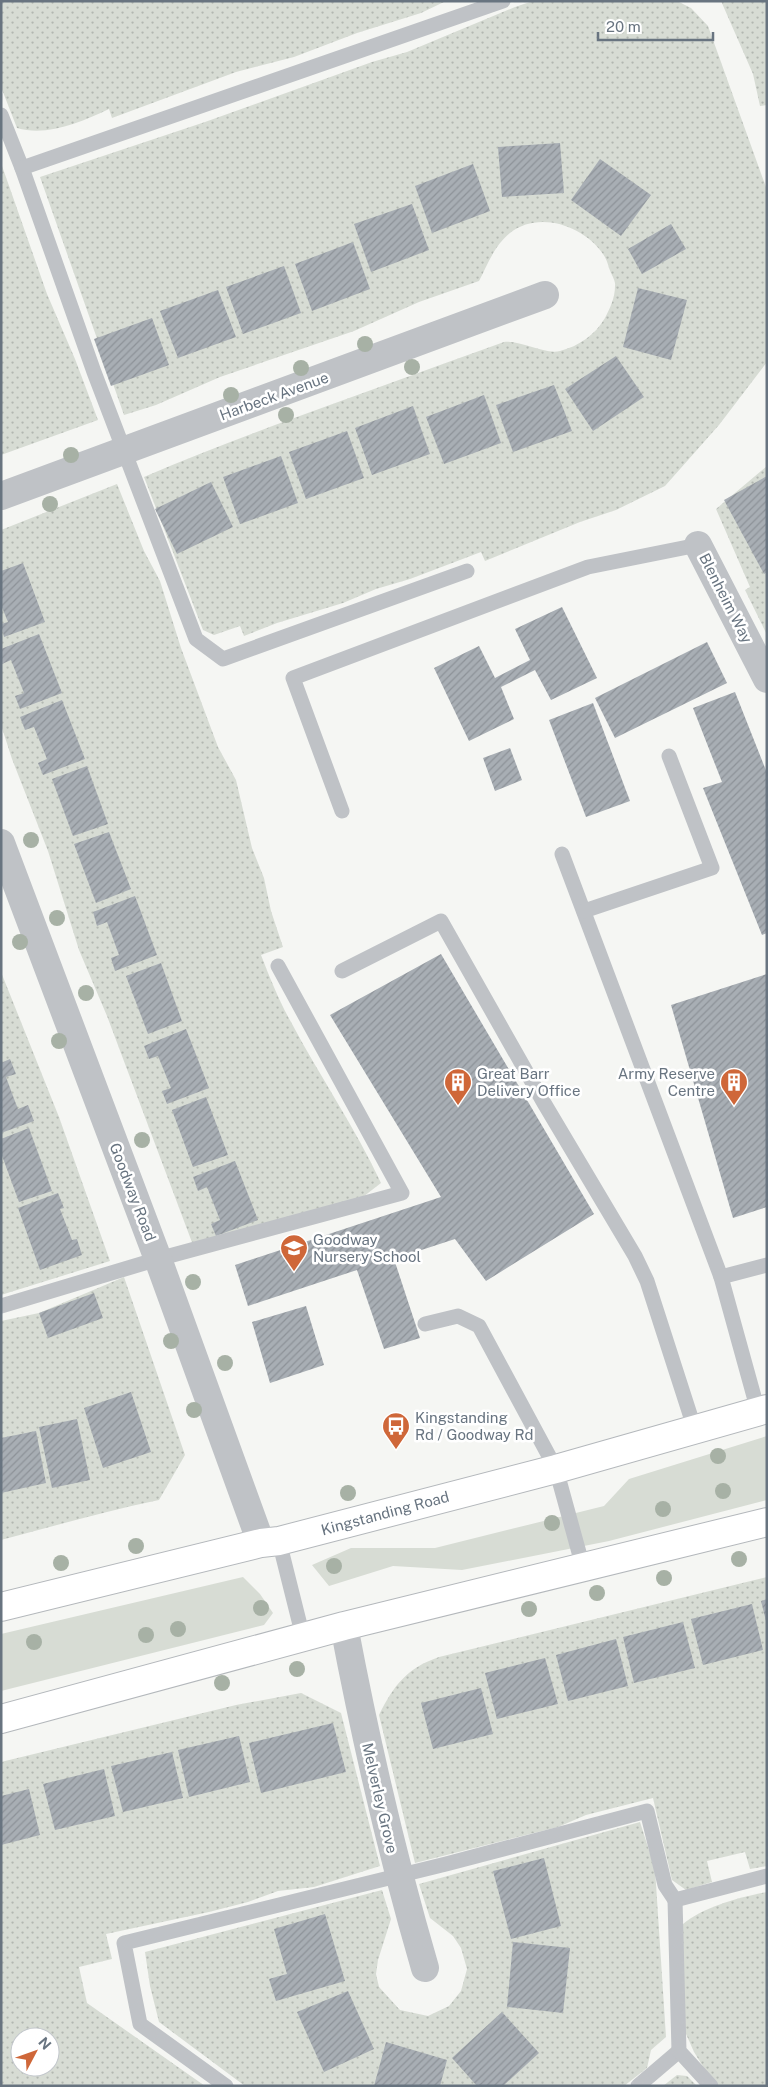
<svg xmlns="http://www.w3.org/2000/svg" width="768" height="2087" viewBox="0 0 768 2087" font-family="'Public Sans',sans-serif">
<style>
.grass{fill:#d7dcd4}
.park{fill:url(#park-dots);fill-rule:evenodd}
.building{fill:url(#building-hatch)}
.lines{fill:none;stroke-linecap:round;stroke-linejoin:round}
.secondary-casing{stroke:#b4b8bc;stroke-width:30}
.lane{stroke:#bfc2c6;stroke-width:15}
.street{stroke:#bfc2c6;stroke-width:28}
.secondary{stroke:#fff;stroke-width:28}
.tree{fill:#a7b1a5}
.labels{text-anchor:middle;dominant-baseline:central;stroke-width:5;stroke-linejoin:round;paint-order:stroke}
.street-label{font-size:15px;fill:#687480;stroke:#fff}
.poi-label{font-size:15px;fill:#687480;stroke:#fff;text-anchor:start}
</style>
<defs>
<pattern id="park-dots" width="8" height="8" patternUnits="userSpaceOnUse" patternTransform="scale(1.25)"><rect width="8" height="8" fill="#d7dcd4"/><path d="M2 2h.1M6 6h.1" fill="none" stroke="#b2b7b1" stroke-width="1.8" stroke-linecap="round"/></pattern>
<pattern id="building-hatch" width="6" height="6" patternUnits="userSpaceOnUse" patternTransform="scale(1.25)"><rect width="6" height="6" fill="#a8aeb4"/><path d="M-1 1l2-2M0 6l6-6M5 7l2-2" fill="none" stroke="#8d9298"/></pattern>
</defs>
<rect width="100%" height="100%" fill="#f5f6f3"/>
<g class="grass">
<polygon points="767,1436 767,1500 609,1541 462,1570 393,1566 329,1586 312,1565 351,1548 435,1548 604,1506 629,1479"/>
<polygon points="243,1577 260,1594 273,1613 264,1625 1,1691 1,1634"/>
</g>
<g class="park">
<path d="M1,1h445l-25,12 -64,20 -63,24 -58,15 -124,46 -3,-9c-28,13 -62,28 -92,19l-16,-41z"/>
<path d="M533,1h144l14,7 17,18 59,164v172l-48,63 -54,61 -49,24 -36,12 -95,39 -4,-9 -71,27 -34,10 -33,14 -66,20 -33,13 -4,-10 -26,9 -11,-5 -59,-153c43,-19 87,-35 131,-52 77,-28 153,-56 229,-83 16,-2 41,13 56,9 19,-5 35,-16 45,-33 5,-10 10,-20 10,-32 1,-5 -4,-12 -6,-18 -1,-4 -3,-10 -6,-14 -19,-28 -64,-44 -93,-21 -16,13 -22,31 -31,48l-60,21 -65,29 -134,46 -64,28 -32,10 -84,-238 165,-55 167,-60 35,-10 108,-45z"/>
<polygon points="721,1 767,1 767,105 760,106 753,74"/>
<polygon points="1,163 47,294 75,359 98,420 1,455"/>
<polygon points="767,466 767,635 745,590 750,587 716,509"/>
<path d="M117,484l27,67 16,30 21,67 37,99 18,33 16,68 12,30 7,33 12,36 -22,8c9,23 18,46 30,67 29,55 64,105 90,161l-22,17 -166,45 -86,-229 -28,-66 -31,-99 -36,-92 -11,-34v-195z"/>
<polygon points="1,972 59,1117 110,1261 1,1295"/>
<path d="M124,1277l61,178 -26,45c-53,11 -105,26 -158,40v-219l38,-8z"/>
<path d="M767,1577v289l-17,3 -5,-17 -38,9 5,21 -26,8 -14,-10 -19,-82 -67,17 -28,12 -143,36 -36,-148c15,-30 28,-47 60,-58z"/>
<path d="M301,1693l40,20 39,153 -66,21 -36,4 -30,11 -39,10 -103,22 6,25 -33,8 8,36 118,83h-204v-324l235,-57zM20,2037h30v30h-30z"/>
<polygon points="640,1822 655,1869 666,2037 651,2050 647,2068 624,2086 245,2086 159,2022 150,1986 145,1952 382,1890 391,1919 378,1960 376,1974 379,1987 400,2010 428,2016 449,2006 461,1991 467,1969 461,1948 453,1936 430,1918 419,1884"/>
<path d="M767,1892v194h-52l-21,-34 -11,-25 -1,-102c20,-18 59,-28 85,-33z"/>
<polygon points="677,2075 687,2076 697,2086 663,2086"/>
</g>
<g class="building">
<polygon points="560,143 564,193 502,197 498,147"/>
<polygon points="600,159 651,195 621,236 571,200"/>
<polygon points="473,164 490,211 432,233 415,186"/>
<polygon points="412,204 429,250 371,272 354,224"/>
<polygon points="671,224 686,249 642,274 628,249"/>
<polygon points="353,242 370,289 312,311 295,264"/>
<polygon points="284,266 301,313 243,334 226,287"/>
<polygon points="638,288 687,300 671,360 623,347"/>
<polygon points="218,290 236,337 178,358 160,311"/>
<polygon points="152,318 169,365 111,386 94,339"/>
<polygon points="616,356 644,397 593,431 565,389"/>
<polygon points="554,385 572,431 513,452 496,405"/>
<polygon points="484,395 501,443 444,464 426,417"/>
<polygon points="413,406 430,454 372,475 355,428"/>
<polygon points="347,431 364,478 306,499 289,452"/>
<polygon points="281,456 298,503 240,524 223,477"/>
<polygon points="767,476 767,572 764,574 724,500"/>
<polygon points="211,482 233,527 177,554 155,509"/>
<polygon points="23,563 45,622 4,637 1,624 8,622 1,605 1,571"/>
<polygon points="562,607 597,678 551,700 535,670 501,687 514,719 469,741 434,668 479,646 495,678 530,660 515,629"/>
<polygon points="39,634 62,693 20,709 15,696 24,693 11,660 2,664 1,649"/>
<polygon points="707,642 727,683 615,738 595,698"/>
<polygon points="735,692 767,773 767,933 762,935 703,788 722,782 693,708"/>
<polygon points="62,700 85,759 43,775 38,763 47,759 34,727 25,730 20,717"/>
<polygon points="593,703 630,801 586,817 549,720"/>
<polygon points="510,748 522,780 495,791 483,758"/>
<polygon points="87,766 108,824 73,836 52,779"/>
<polygon points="109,832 131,889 96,903 74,844"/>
<polygon points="135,896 157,955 115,971 111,958 119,955 107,922 97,926 93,912"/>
<polygon points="441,954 594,1214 486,1281 455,1239 394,1259 420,1338 384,1349 357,1270 248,1306 235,1265 441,1197 330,1015"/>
<polygon points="161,963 182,1021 148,1034 126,976"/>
<polygon points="767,974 767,1207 733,1218 671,1005"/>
<polygon points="186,1029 209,1088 167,1104 162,1091 171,1088 158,1056 149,1059 144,1046"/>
<polygon points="10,1059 16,1074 6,1077 13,1096 18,1109 28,1105 34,1121 1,1133 1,1063"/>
<polygon points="206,1097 228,1155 193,1167 172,1110"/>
<polygon points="29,1128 52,1191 19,1202 1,1153 1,1139"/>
<polygon points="235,1161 258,1220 216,1236 211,1224 220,1220 207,1187 198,1191 193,1177"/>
<polygon points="58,1193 64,1208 60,1209 72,1240 77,1239 82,1255 40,1270 18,1208"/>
<polygon points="94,1293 103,1318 48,1338 39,1313"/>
<polygon points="306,1306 324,1365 270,1383 252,1322"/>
<polygon points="131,1392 151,1452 103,1468 84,1408"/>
<polygon points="77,1419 90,1480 52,1488 39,1427"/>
<polygon points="36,1431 46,1483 1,1493 1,1438"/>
<polygon points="767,1599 767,1621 766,1621 761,1601"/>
<polygon points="752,1604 763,1650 703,1665 691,1619"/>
<polygon points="683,1622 695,1668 634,1683 623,1637"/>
<polygon points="616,1639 628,1686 568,1701 556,1655"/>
<polygon points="545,1658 558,1704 497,1719 485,1673"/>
<polygon points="481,1688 493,1734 433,1749 421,1703"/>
<polygon points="333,1723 346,1772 261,1793 249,1743"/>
<polygon points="239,1736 250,1782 189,1797 178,1750"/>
<polygon points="172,1752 183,1798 123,1812 111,1766"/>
<polygon points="104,1769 115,1816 55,1830 43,1784"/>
<polygon points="29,1789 40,1835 1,1845 1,1796"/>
<polygon points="544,1858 561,1926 511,1939 493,1871"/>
<polygon points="325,1914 345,1981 276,2001 269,1979 287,1974 274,1929"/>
<polygon points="513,1942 570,1948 563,2013 507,2007"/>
<polygon points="348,1991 374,2049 324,2072 297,2012"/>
<polygon points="502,2012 539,2053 503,2086 477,2086 452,2058"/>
<polygon points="386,2042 447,2060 440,2086 374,2086"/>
</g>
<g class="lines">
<g class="secondary-casing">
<g id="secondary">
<polyline points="1,1607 261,1543 279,1541 556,1469 767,1409"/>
<polyline points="1,1719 344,1626 767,1522"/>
</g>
</g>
<g class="lane">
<polyline points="1,115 22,168 94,372 196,639 223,659 467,571"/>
<polyline points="22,168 503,1"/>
<polyline points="342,811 293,678 588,567 698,545"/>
<polyline points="562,854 721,1277"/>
<polyline points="584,911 712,868 669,756"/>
<polyline points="342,971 441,921 544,1103 635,1256 647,1281 695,1430"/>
<polyline points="1,1306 158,1259 402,1193 278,966"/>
<polyline points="425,1324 458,1316 479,1326 556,1469 583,1567"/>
<polyline points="758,1411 721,1277 767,1265"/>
<polyline points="279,1541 303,1637"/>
<polyline points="226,2086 140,2024 124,1943 446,1864 647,1811 665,1885 675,1900"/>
<polyline points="638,2086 679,2051"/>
<polyline points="711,2086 679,2051 675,1900 767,1876"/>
</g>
<g class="street">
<polyline points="1,496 545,295"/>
<polyline points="698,545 767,679"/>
<polyline points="1,843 158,1259 261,1543"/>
<path d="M344,1626c22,116 48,229 81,342"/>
</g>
<use href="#secondary" class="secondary"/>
</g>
<g class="tree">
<circle cx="365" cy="344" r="8"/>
<circle cx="412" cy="367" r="8"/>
<circle cx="301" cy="368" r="8"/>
<circle cx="231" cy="395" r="8"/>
<circle cx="286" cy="415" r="8"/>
<circle cx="71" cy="455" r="8"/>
<circle cx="50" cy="504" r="8"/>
<circle cx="31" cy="840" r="8"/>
<circle cx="57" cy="918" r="8"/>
<circle cx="20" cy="942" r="8"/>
<circle cx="86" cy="993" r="8"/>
<circle cx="59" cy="1041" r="8"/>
<circle cx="142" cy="1140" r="8"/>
<circle cx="193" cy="1282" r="8"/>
<circle cx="171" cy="1341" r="8"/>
<circle cx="225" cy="1363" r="8"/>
<circle cx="194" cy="1410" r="8"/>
<circle cx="718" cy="1456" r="8"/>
<circle cx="723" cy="1491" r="8"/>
<circle cx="348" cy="1493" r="8"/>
<circle cx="663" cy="1509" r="8"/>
<circle cx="552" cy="1523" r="8"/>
<circle cx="136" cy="1546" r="8"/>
<circle cx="739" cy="1559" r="8"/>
<circle cx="61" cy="1563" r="8"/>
<circle cx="334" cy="1566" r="8"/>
<circle cx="664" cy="1578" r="8"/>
<circle cx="597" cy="1593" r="8"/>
<circle cx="261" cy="1608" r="8"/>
<circle cx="529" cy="1609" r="8"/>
<circle cx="178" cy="1629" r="8"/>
<circle cx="146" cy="1635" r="8"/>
<circle cx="34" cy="1642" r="8"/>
<circle cx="297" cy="1669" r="8"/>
<circle cx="222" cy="1683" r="8"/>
</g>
<defs>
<g id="building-pin" transform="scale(1.4375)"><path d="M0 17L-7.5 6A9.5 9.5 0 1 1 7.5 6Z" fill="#cf6739" stroke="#fff"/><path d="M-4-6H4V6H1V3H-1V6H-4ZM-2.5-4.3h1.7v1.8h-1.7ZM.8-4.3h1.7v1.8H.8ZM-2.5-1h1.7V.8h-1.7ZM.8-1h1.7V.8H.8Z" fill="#fff"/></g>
<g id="school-pin" transform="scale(1.4375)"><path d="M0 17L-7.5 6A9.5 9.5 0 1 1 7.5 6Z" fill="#cf6739" stroke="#fff"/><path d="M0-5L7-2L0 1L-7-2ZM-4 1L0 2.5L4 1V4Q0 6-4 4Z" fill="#fff"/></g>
<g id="bus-pin" transform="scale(1.4375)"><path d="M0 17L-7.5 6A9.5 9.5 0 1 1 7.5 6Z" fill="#cf6739" stroke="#fff"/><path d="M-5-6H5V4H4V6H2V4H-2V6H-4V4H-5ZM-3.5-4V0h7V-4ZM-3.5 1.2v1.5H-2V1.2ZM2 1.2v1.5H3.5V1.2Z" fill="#fff"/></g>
</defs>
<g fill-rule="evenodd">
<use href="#building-pin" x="458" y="1082"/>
<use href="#building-pin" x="734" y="1082"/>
<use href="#school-pin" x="294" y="1248"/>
<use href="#bus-pin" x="396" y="1426"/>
</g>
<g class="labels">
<g class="street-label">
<text transform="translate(274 396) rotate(-20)">Harbeck Avenue</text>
<text transform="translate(726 598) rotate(63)">Blenheim Way</text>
<text transform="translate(133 1192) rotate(69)">Goodway Road</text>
<text transform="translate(385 1513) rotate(-15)">Kingstanding Road</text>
<text transform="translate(380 1798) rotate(77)">Melverley Grove</text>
</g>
<g class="poi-label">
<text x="477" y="1073">Great Barr<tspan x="477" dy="17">Delivery Office</tspan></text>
<text x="715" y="1073" text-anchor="end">Army Reserve<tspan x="715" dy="17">Centre</tspan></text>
<text x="313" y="1239">Goodway<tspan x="313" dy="17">Nursery School</tspan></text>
<text x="415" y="1417">Kingstanding<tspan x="415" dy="17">Rd / Goodway Rd</tspan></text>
</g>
</g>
<rect width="768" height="2087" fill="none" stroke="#687480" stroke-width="5"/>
<g transform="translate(35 2052) rotate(49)"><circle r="24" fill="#ffffff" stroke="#c3c7cc"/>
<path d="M0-4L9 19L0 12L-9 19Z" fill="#cf6739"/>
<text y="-8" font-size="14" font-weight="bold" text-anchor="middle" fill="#687480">N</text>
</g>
<path d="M598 32v8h115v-8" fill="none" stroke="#687480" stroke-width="2.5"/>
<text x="606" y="32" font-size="15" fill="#687480" stroke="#ffffff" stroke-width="4" paint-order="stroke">20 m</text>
</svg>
